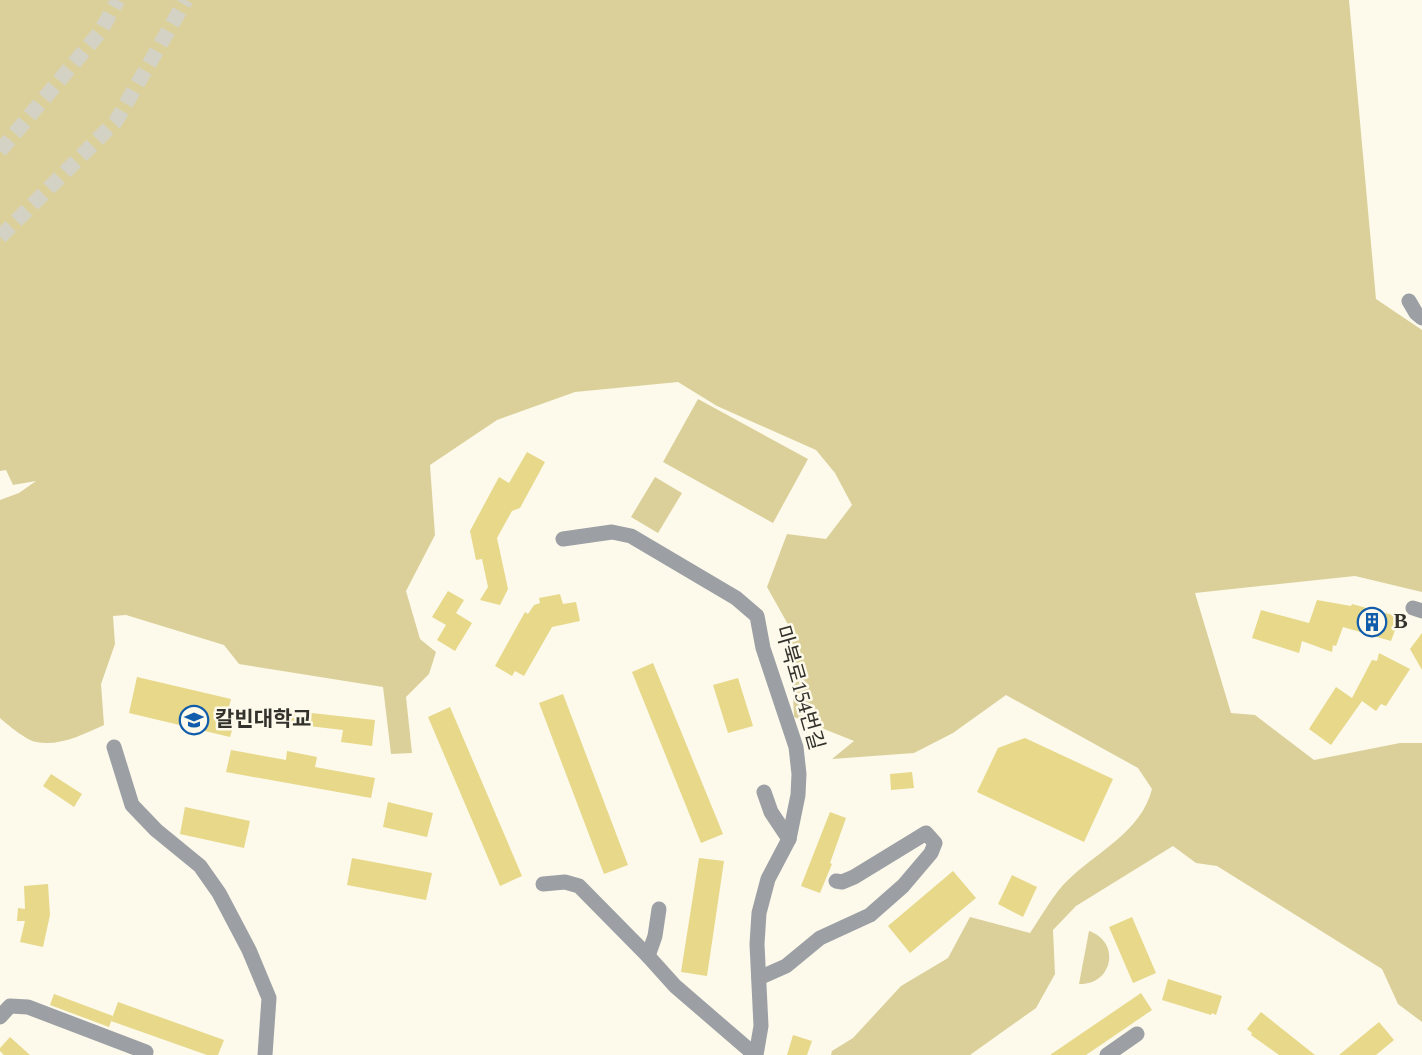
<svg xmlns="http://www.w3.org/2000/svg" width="1422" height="1055" viewBox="0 0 1422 1055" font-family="Spectral,'Noto Sans KR',serif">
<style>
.green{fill:#dbd09a}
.building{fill:#e7d88a}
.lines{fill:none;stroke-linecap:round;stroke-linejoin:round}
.major-tunnel{stroke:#d4d2c5;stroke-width:15;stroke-dasharray:15 8;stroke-linecap:butt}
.minor{stroke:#9ca0a5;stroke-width:15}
.labels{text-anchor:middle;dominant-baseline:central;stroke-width:5;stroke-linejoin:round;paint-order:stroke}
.poi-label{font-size:21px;font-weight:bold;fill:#32312b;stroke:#fdfaeb;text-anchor:start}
.street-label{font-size:21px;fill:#32312b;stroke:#fdfaeb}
</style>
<rect width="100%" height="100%" fill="#fdfaeb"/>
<g class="green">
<path d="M0,0h1349l27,299 46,31v262l-67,-16 -160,17 36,120 24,2 59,45 86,-17h22v279l-24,-18 -16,-35 -165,-103 -21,-3 -23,-17 -97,60 -23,24 2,44 -19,34 -66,47h-139l1,-4 21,-13 48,-52 47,-28 22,-41 60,16c11,-16 24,-40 38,-53 30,-29 73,-48 84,-91l-14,-21 -132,-73 -53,38 -39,20 -82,6 22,-18 -60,-24 -4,-89 -23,-41 20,-53 39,5 26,-34 -17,-32 -19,-23 -99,-44 -39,-24 -103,10 -78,28 -67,45 5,70 -29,56 14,48 16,13 -7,22 -23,23 6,56 -21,1 -8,-67 -144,-23 -15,-19 -98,-30 -13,1 2,28 -14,40 3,41c-20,9 -45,22 -68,17 -10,-2 -28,-17 -36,-24v-218l19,-7 17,-12 -23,4 -7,-15 -6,1z"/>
<polygon points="698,399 808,459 773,523 663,462"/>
<polygon points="655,477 682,493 658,533 631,517"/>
<path d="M1089,931c32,11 24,54 -10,53z"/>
</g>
<g class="building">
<polygon points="527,452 545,462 520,508 512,511 497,538 508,589 500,605 480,600 488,587 482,559 476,560 470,531 499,477 509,483"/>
<polygon points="448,591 464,600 456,613 472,623 455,651 437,640 446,625 432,617"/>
<polygon points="560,594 563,604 576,602 580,621 552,627 524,676 515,671 512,676 495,666 525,612 528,614 534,605 540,603 539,598"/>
<polygon points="1317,600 1351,606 1352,604 1400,617 1391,641 1343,627 1336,646 1333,645 1332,652 1302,641 1299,653 1252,638 1261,610 1309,623"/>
<polygon points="1422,633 1422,670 1410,649"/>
<polygon points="1379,653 1410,669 1386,706 1381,704 1376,711 1362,701 1331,745 1309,729 1336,687 1352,698 1372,660 1377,661"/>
<polygon points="653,663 723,834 701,843 632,672"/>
<polygon points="137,677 231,699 225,722 234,724 230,737 129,713"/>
<polygon points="738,678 753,726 728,733 713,685"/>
<polygon points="563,694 628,865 604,874 539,703"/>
<polygon points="450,707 522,876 500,886 428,717"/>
<polygon points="275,709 375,720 372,746 341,742 343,730 274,722"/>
<polygon points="1025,738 1113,779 1084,842 977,792 998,748"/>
<polygon points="231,750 286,760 287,751 317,757 315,767 375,778 371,798 226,772"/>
<polygon points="912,772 914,788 891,790 890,774"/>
<polygon points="51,774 82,794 74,807 43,786"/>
<polygon points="388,802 433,813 427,837 383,827"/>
<polygon points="185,807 250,821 244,848 180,834"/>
<polygon points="830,812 846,818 830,863 832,864 820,893 801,886"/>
<polygon points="352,858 432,873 426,900 347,885"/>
<polygon points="699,858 724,861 707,976 681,972"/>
<polygon points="953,871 976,898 910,953 888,926"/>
<polygon points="1012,875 1037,887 1023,917 998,904"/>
<polygon points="48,884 50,915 43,947 20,942 25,921 17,921 18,908 25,909 24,886"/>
<polygon points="1132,917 1156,973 1133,983 1109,927"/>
<polygon points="1168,979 1222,996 1216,1015 1212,1013 1211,1015 1162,1000"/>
<polygon points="1141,993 1152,1010 1086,1055 1050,1055"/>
<polygon points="54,994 113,1016 109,1027 50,1005"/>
<polygon points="118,1002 224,1040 218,1055 207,1055 111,1021"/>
<polygon points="1261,1012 1315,1055 1279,1055 1251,1035 1252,1033 1247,1029"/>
<polygon points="1379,1022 1394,1040 1376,1055 1339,1055"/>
<polygon points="793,1035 812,1041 807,1055 787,1055"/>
<polygon points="10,1037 30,1055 4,1055 0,1051 0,1048"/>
</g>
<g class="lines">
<g class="major-tunnel">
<polyline points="0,151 100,32 118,0"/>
<polyline points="0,237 116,121 186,0"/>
</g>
<g class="minor">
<polyline points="1409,301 1416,313 1422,318"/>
<polyline points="563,539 612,532 631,536 736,598 757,616 763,648 796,747 799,774 798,795 789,839 768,879 759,913 757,944 761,1026 756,1055"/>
<polyline points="1413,608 1422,611"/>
<polyline points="114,747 132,805 156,830 200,866 219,893 249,950 269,998 265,1055"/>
<polyline points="764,792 771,812 789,839"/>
<polyline points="543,884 565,882 579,886 648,956 675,986 755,1055"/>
<polyline points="648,956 655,936 659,909"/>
<polyline points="759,978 786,966 820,938 870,915 903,886 931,853 935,843 926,833 854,877 842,882 836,881"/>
<polyline points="0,1017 10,1006 28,1007 146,1052"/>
<polyline points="1107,1055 1137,1034"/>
</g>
</g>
<defs>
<g id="building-ring" transform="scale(1.5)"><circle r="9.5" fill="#fdfaeb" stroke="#115dac" stroke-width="1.5"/><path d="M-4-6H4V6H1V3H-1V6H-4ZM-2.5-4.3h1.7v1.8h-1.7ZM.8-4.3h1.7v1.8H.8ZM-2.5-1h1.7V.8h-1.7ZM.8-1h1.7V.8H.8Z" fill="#115dac"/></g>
<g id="university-ring" transform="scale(1.5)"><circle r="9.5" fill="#fdfaeb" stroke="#115dac" stroke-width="1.5"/><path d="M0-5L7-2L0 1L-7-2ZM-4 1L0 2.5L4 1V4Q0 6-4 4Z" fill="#115dac"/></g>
</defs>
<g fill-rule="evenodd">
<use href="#building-ring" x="1372" y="622"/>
<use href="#university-ring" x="194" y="720"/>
</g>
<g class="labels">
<g class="poi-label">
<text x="1393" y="622">B</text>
<text x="215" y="720">칼빈대학교</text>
</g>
<g class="street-label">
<text transform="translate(799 688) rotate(74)">마북로154번길</text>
</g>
</g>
</svg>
